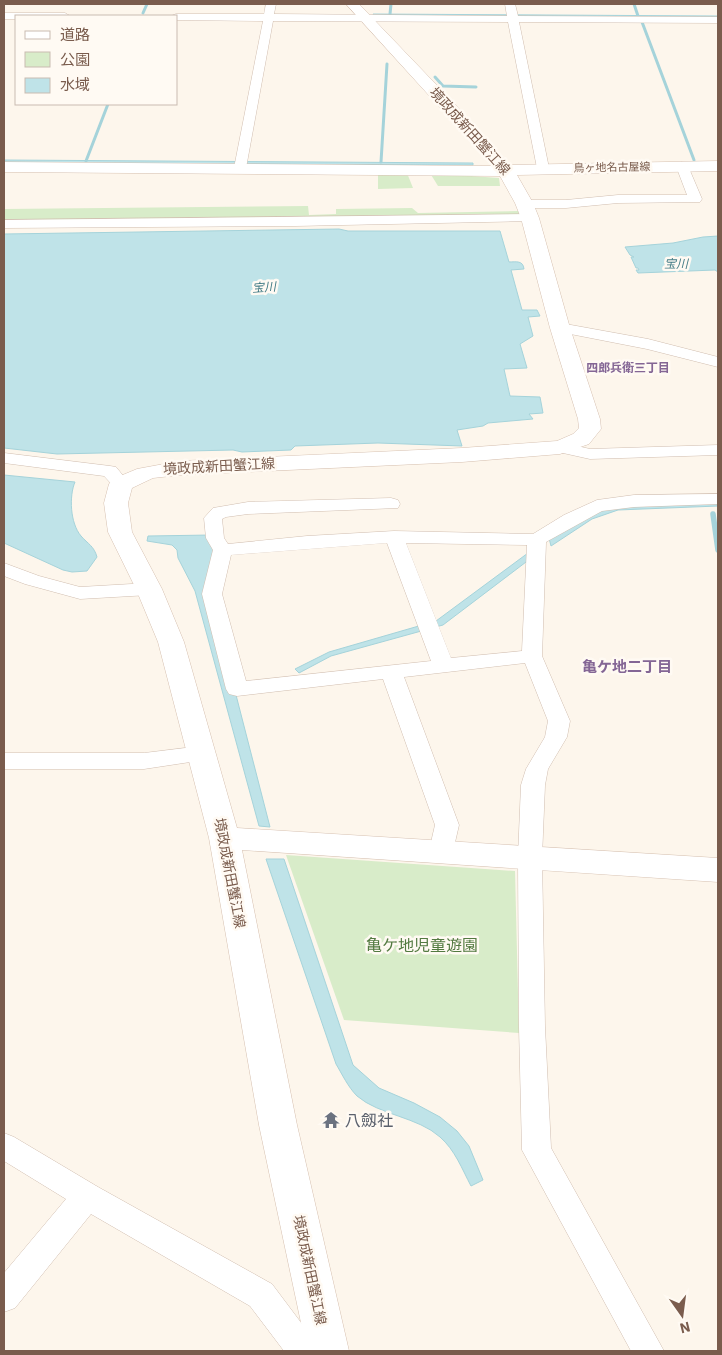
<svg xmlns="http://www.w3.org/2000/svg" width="722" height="1355" viewBox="0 0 722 1355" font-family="'IBM Plex Sans','Noto Sans JP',sans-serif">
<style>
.green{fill:#d8ecc9}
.water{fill:#bfe3e8;stroke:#a5d3da}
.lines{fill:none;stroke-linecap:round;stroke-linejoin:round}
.stream-far1{stroke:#a5d3da;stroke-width:3}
.stream{stroke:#a5d3da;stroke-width:5.5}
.street-casing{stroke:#d1beb0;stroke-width:1}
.secondary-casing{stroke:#d6c0b0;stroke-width:1}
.street{fill:#fff;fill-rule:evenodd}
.secondary{fill:#fff;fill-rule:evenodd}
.labels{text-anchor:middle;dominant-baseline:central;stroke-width:5;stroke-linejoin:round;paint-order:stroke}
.far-street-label{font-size:11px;fill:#7a5c4d;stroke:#fffaf3}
.far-water-label{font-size:12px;font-style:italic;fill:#437c86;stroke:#fffaf3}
.far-neighbourhood-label{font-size:12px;font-weight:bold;fill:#846695;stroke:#fffaf3}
.street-label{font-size:14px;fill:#7a5c4d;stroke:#fffaf3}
.neighbourhood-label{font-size:15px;font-weight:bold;fill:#846695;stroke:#fffaf3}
.near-park-label{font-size:16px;fill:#537a41;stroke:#fffaf3}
.near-worship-label{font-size:16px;fill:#5b616d;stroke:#fffaf3;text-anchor:start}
</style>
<rect width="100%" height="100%" fill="#fdf6ec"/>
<g class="green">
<polygon points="378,172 407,173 413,188 378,189"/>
<polygon points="430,173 499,178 500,186 438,186"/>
<polygon points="308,206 309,215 336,214 336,209 412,208 418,213 519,211 522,215 352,219 4,222 4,209"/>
<polygon points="286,855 515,871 519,1033 344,1020"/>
</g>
<g class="water">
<polygon points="373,14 718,16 718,18 374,16"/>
<polygon points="4,160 473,163 473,165 4,163"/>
<path d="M339,229l9,2h152l9,31c7,0 14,-2 15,7l-13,1 11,40h15l3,6 -12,1 5,19 -13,8 7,24 -23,1 6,27 30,1 3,16 -14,1 4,5 -45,4 -5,3 -26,4 5,16 -84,-3 -83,3 -4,4 -49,2 -9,-2 -176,4 -53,-6v-214z"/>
<polygon points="718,236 718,272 715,270 638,273 636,270 639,270 638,268 636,268 631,257 634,257 630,255 625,247 673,243 703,237"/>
<path d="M4,475l71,7c-6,14 -5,41 6,54 7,8 13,10 16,21l-10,14 -15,1 -9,-2 -59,-27z"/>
<polygon points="718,503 718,506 618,510 592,519 551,546 549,538 597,511 636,505"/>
<polygon points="211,535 217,553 210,594 270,827 259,826 195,591 178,558 177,550 172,545 147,541 148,536"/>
<polygon points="528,553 530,559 443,625 331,656 299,673 295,669 329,652 436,621"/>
<path d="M266,859h18l69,206 26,23 35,15 26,14 17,14 12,15 14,34 -12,6c-9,-17 -16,-36 -31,-49 -22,-20 -61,-22 -83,-41 -9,-9 -15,-22 -21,-32z"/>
</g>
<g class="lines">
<g class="stream-far1">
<polyline points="634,4 638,16"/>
<polyline points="143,13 147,4"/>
<polyline points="390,14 391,4"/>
<polyline points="642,22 694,160"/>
<polyline points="435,77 443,86 476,87"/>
<polyline points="86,161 108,104"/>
<polyline points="381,162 387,64"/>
</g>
<polyline class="stream" points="713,514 718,550"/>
<g class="street-casing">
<g id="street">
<polygon points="266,4 276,4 274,14 507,16 505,4 515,4 518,16 718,17 718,23 519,22 549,168 543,172 537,168 508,22 273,21 246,168 240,172 234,168 263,21 176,20 176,16 171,16 176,14 264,14"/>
<polygon points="4,13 65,13 70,16 16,16 16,19 4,19"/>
<polygon points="682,162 688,166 702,199 700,202 618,203 566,208 525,208 518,204 525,200 566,200 618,195 687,195 676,166"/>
<polygon points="530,214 535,215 537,218 535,221 295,226 4,228 4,220"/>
<polygon points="560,323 648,339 718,357 718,367 647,349 555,331 552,328 555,325"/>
<polygon points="560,442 590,449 718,445 718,455 590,459 554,451 551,447 554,443"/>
<path d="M4,453l106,13 6,1 14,17 -3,4c-12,3 -15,-4 -23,-12l-100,-13z"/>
<path d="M718,494v10l-84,3 -32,4 -56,31 -4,114 28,65 -3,16 -19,32 -3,16 -3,72 3,170 6,121 113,203h-33l-109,-201 -3,-123 -1,-170 3,-72 5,-16 19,-32 3,-16 -23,-58 -121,14 55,148 -6,26 -3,6 -9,3 -9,-3 -3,-6 6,-26 -52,-146 -146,17 -8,-2 -3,-5 -24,-95 11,-44 -7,-12 -2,-20 9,-10 35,-6 143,-4 7,2 2,4 -2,4 -150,6 -22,3 -4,2 2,19 4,6 79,-8 87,-5 139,3 31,-19 33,-15 37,-5zM387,543l44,118 -185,20 -24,-87 9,-39zM406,543l121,2 -5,106 -71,7z"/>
<polygon points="4,563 39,576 80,587 149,583 156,585 159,589 156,593 149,595 80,599 25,584 4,576"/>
<polygon points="202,746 210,749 213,754 210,759 144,769 4,769 4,753 144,753"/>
<polygon points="4,1133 14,1137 98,1187 272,1284 314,1340 319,1351 284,1351 250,1306 91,1214 15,1308 4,1312 4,1273 66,1199 4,1161"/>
</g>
</g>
<g class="secondary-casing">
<polygon id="secondary" points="346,4 359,4 450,99 510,165 718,161 718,171 517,175 533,203 539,218 570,328 600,419 601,429 589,444 560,454 462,462 180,475 153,478 132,488 128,503 132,532 162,589 184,642 237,828 718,858 718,882 242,850 297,1125 349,1351 307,1351 259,1125 209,838 158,642 136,589 108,532 104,503 109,484 113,479 137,469 180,461 462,448 557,441 573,434 579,428 578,419 550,328 521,218 515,203 500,176 4,172 4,162 493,166"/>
</g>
<use href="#street" class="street"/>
<use href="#secondary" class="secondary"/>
</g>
<defs>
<g id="temple-bare" transform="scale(1.35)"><path d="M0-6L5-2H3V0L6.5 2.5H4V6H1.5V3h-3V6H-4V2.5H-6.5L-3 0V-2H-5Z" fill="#6b7280" stroke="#fffaf3" stroke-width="2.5" paint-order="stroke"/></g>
</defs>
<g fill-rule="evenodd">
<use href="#temple-bare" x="331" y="1120"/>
</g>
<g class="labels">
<g class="far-street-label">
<text transform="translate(612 167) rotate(-1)">鳥ヶ地名古屋線</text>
</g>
<g class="far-water-label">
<text x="676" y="263">宝川</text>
<text transform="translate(264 287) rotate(-4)">宝川</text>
</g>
<g class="far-neighbourhood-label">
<text x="628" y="367">四郎兵衛三丁目</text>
</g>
<g class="street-label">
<text transform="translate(470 131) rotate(48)">境政成新田蟹江線</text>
<text transform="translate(219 466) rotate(-3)">境政成新田蟹江線</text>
<text transform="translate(230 873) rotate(79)">境政成新田蟹江線</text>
<text transform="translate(310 1270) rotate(78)">境政成新田蟹江線</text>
</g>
<g class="neighbourhood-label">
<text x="627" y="666">亀ケ地二丁目</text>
</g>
<g class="near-park-label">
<text x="422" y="945">亀ケ地児童遊園</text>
</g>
<g class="near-worship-label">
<text x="345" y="1120">八劔社</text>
</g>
</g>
<rect width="722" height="1355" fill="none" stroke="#7a5c4d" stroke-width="10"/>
<rect x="15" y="15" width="162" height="90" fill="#fffaf3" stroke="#cabbb1"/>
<rect x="25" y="31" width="25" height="8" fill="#ffffff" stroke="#cabbb1"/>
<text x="60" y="40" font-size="15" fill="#7a5c4d">道路</text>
<rect x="25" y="52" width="25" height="15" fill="#d8ecc9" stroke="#cabbb1"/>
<text x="60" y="65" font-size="15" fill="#7a5c4d">公園</text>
<rect x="25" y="78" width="25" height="15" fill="#bfe3e8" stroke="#cabbb1"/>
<text x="60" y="90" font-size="15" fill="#7a5c4d">水域</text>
<g transform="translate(682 1315) rotate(166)" stroke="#fffaf3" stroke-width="4" paint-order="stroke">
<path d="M0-4L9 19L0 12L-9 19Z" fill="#7a5c4d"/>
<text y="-8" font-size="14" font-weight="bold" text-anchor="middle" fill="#7a5c4d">N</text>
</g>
</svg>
